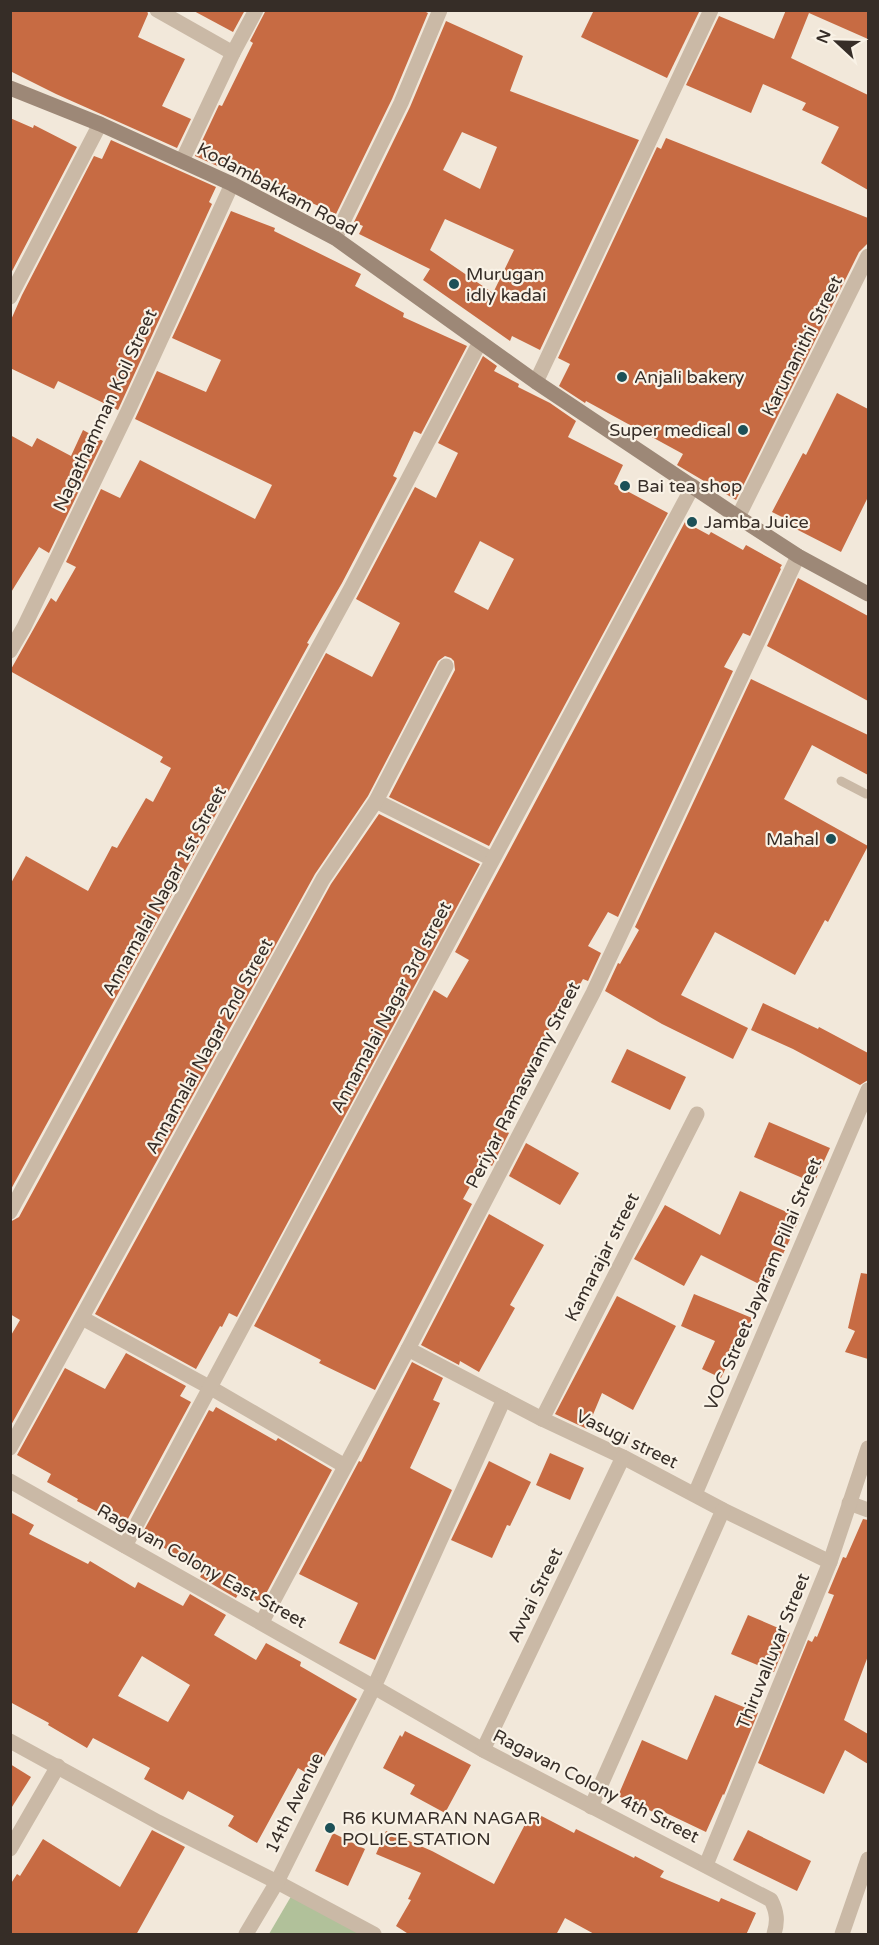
<svg xmlns="http://www.w3.org/2000/svg" width="879" height="1945" viewBox="0 0 879 1945" font-family="'Varela Round',sans-serif">
<style>
.green{fill:#b1c19a}
.building{fill:#c76b43;fill-rule:evenodd}
.lines{fill:none;stroke-linecap:round;stroke-linejoin:round}
.service{stroke:#cab9a6;stroke-width:9}
.minor{stroke:#cab9a6;stroke-width:15}
.tertiary{stroke:#cab9a6;stroke-width:15}
.secondary{stroke:#9d8877;stroke-width:15}
.poi-dot{fill:#1c5057;stroke:#f9f2e6;stroke-width:2}
.labels{text-anchor:middle;dominant-baseline:central;stroke-width:4.5;stroke-linejoin:round;paint-order:stroke}
.street-label{font-size:18px;fill:#362d27;stroke:#f9f2e6}
.poi-label{font-size:18px;fill:#362d27;stroke:#f9f2e6;text-anchor:start}
</style>
<rect width="100%" height="100%" fill="#f2e8da"/>
<polygon class="green" points="293,1893 368,1934 269,1934"/>
<g class="building">
<polygon points="10,10 147,10 148,14 138,37 185,59 162,106 191,119 177,148 56,94 10,71"/>
<polygon points="192,10 245,10 233,32"/>
<polygon points="266,10 422,10 428,13 392,99 336,214 277,187 274,193 224,168 224,169 195,156 219,105 222,106 253,43 250,41"/>
<polygon points="594,10 700,10 667,78 581,37"/>
<polygon points="786,10 868,10 868,39 809,13 791,58 868,95 868,190 821,163 839,127 802,110 806,103 763,84 751,113 686,85 719,16 774,39"/>
<path d="M446,21l77,35 -13,35 129,49 -99,210 -28,-14 -2,5 -87,-61 7,-11 -71,-35 4,-8 -9,-4 56,-115zM462,132l35,15 -17,42 -37,-19zM445,219l69,31 -21,43 -63,-43z"/>
<polygon points="10,118 33,128 34,125 77,147 10,275"/>
<polygon points="666,138 868,218 868,243 859,252 736,500 677,465 683,454 586,401 585,403 559,386 570,364 558,358 657,147 661,149"/>
<polygon points="111,140 216,187 209,202 212,204 118,410 58,381 54,389 10,368 10,322 22,295 94,156 102,159"/>
<polygon points="231,211 275,228 274,231 361,274 355,286 404,313 403,317 467,346 421,434 414,431 393,476 397,478 342,583 307,643 309,644 10,1191 10,885 26,856 88,891 112,846 117,848 146,798 153,802 171,768 160,762 163,757 10,671 51,598 56,602 76,567 66,562 101,489 120,498 140,460 255,519 272,485 135,419 157,371 206,392 221,360 172,338"/>
<path d="M483,356l14,10 -3,5 25,13 -1,3 32,16 26,18 -8,16 55,28 -9,19 54,29 -179,333 -100,-49 66,-127 -1,-9 -3,-3 -6,-2 -7,5 -70,135 -53,78 -305,553v-90l10,-17 -10,-6v-92l9,-5 307,-564 46,24 28,-54 -44,-24 59,-112 21,11 22,-45 -20,-10zM480,541l34,18 -26,51 -34,-18z"/>
<polygon points="837,393 868,409 868,497 841,552 796,529 798,525 772,512 803,453 806,455"/>
<polygon points="83,430 103,441 49,553 39,547 10,594 10,435 32,447 37,438 71,456"/>
<polygon points="685,522 709,535 711,532 743,550 746,545 782,565 780,568 781,569 750,636 743,633 724,667 733,671 618,917 608,912 588,946 601,953 588,981 583,979 563,1015 558,1012 538,1050 541,1051 514,1098 517,1100 504,1123 505,1124 502,1129 509,1133 492,1166 484,1161 463,1199 472,1204 375,1390 319,1363 321,1360 254,1326 434,990 447,998 469,960 455,952"/>
<polygon points="798,578 868,616 868,701 767,646"/>
<polygon points="751,679 868,735 868,775 812,745 784,799 868,846 828,922 825,920 795,975 715,932 681,995 748,1028 733,1059 662,1024 605,991 618,963 620,964 639,930 635,927"/>
<polygon points="379,814 480,864 237,1317 229,1313 222,1327 220,1326 196,1369 95,1314 331,884"/>
<polygon points="763,1003 818,1029 819,1027 868,1053 868,1080 860,1085 793,1049 751,1030"/>
<polygon points="627,1049 686,1077 670,1110 611,1082"/>
<polygon points="769,1122 830,1148 814,1183 754,1157"/>
<polygon points="526,1143 579,1173 560,1205 509,1176"/>
<polygon points="740,1191 800,1218 767,1288 701,1255 684,1286 634,1259 665,1205 720,1235"/>
<polygon points="489,1214 544,1245 510,1305 515,1308 479,1372 460,1361 459,1365 421,1345"/>
<polygon points="861,1273 868,1274 868,1359 845,1352 855,1331 848,1328"/>
<polygon points="694,1294 752,1318 739,1351 735,1349 721,1378 702,1369 715,1341 681,1326"/>
<polygon points="617,1296 676,1326 633,1410 602,1393 587,1429 555,1414"/>
<polygon points="126,1353 186,1386 180,1396 191,1402 124,1526 77,1501 78,1499 47,1482 51,1474 17,1455 65,1368 105,1389"/>
<polygon points="412,1362 443,1378 433,1400 440,1403 410,1468 452,1490 375,1660 339,1643 358,1603 299,1574 359,1461 361,1462"/>
<polygon points="216,1407 276,1441 278,1438 332,1470 261,1603 240,1591 236,1598 200,1577 203,1572 142,1534 209,1410 213,1412"/>
<polygon points="550,1453 584,1468 570,1500 536,1485"/>
<polygon points="489,1461 531,1482 510,1526 507,1525 492,1558 451,1540"/>
<path d="M10,1512l24,13 -5,9 59,30 2,-3 45,27 3,-6 45,24 7,-12 36,21 -12,20 42,25 10,-17 35,19 -1,4 57,33 -44,78 -15,-9 -41,75 -29,-17 6,-10 -46,-25 -5,9 -39,-21 6,-11 -57,-30 -6,10 -39,-23 1,-2 -39,-21zM142,1656l48,29 -22,37 -50,-26z"/>
<polygon points="863,1519 868,1520 868,1656 844,1720 868,1734 868,1764 845,1750 824,1794 758,1763 808,1640 812,1642 815,1636 817,1637 834,1595 828,1593 843,1557 846,1558"/>
<polygon points="748,1615 790,1633 774,1672 731,1654"/>
<polygon points="715,1695 758,1713 724,1795 723,1794 706,1832 664,1812 662,1816 618,1796 642,1740 687,1760"/>
<polygon points="405,1731 471,1765 445,1813 410,1794 415,1785 383,1768 400,1735 402,1737"/>
<polygon points="10,1764 31,1777 10,1810"/>
<polygon points="532,1811 574,1833 576,1829 634,1858 635,1856 664,1871 660,1877 719,1902 721,1898 756,1913 746,1935 596,1935 565,1918 556,1935 410,1935 396,1926 411,1900 408,1899 421,1873 376,1854 386,1831 432,1851 494,1884"/>
<polygon points="152,1830 185,1847 136,1935 10,1935 10,1885 17,1874 20,1876 43,1839 120,1887"/>
<polygon points="748,1830 811,1861 797,1891 733,1860"/>
<polygon points="333,1833 365,1849 348,1886 315,1871"/>
</g>
<g class="lines">
<polyline class="service" points="841,781 866,794 868,794"/>
<g class="minor">
<polyline points="157,10 233,53"/>
<polyline points="182,161 233,53 256,10"/>
<polyline points="335,238 401,103 440,10"/>
<polyline points="10,297 100,124"/>
<polyline points="536,382 711,10"/>
<polyline points="10,651 24,627 128,411 232,184"/>
<polyline points="376,801 492,859"/>
<polyline points="10,1212 351,588 480,342"/>
<polyline points="82,1318 211,1388 345,1466"/>
<polyline points="408,1349 542,1419 623,1457 723,1510 830,1562"/>
<path d="M504,1399l-130,288 109,63 288,150c6,12 7,21 3,34"/>
<polyline points="542,1419 697,1114"/>
<polyline points="10,1448 323,879 376,801 446,666"/>
<polyline points="695,1494 868,1090"/>
<polyline points="849,1503 868,1510"/>
<polyline points="125,1546 693,486"/>
<polyline points="262,1622 408,1349 593,993 798,556"/>
<polyline points="10,1741 158,1822 277,1882 374,1934"/>
<polyline points="483,1750 623,1457"/>
<polyline points="591,1807 723,1510"/>
<polyline points="10,1849 58,1766"/>
<polyline points="706,1865 830,1562 868,1448"/>
<polyline points="842,1934 868,1859"/>
</g>
<g class="tertiary">
<polyline points="738,517 868,256"/>
<polyline points="10,1481 374,1687 277,1882 246,1934"/>
</g>
<polyline class="secondary" points="10,88 100,124 232,184 335,238 536,382 738,517 798,556 868,594"/>
</g>
<g class="poi-dot">
<circle cx="454" cy="284" r="6"/>
<circle cx="622" cy="377" r="6"/>
<circle cx="743" cy="430" r="6"/>
<circle cx="625" cy="486" r="6"/>
<circle cx="692" cy="522" r="6"/>
<circle cx="831" cy="839" r="6"/>
<circle cx="330" cy="1828" r="6"/>
</g>
<g class="labels">
<g class="street-label">
<text transform="translate(277 189) rotate(28)">Kodambakkam Road</text>
<text transform="translate(802 346) rotate(-63)">Karunanithi Street</text>
<text transform="translate(105 410) rotate(-65)">Nagathamman Koil Street</text>
<text transform="translate(164 891) rotate(-61)">Annamalai Nagar 1st Street</text>
<text transform="translate(391 1007) rotate(-62)">Annamalai Nagar 3rd street</text>
<text transform="translate(209 1046) rotate(-61)">Annamalai Nagar 2nd Street</text>
<text transform="translate(523 1085) rotate(-63)">Periyar Ramaswamy Street</text>
<text transform="translate(602 1257) rotate(-63)">Kamarajar street</text>
<text transform="translate(763 1284) rotate(-67)">VOC Street Jayaram Pillai Street</text>
<text transform="translate(627 1439) rotate(26)">Vasugi street</text>
<text transform="translate(202 1566) rotate(29)">Ragavan Colony East Street</text>
<text transform="translate(535 1595) rotate(-64)">Avvai Street</text>
<text transform="translate(773 1651) rotate(-68)">Thiruvalluvar Street</text>
<text transform="translate(596 1786) rotate(27)">Ragavan Colony 4th Street</text>
<text transform="translate(294 1803) rotate(-64)">14th Avenue</text>
</g>
<g class="poi-label">
<text x="466" y="274">Murugan<tspan x="466" dy="21">idly kadai</tspan></text>
<text x="634" y="377">Anjali bakery</text>
<text x="731" y="430" text-anchor="end">Super medical</text>
<text x="637" y="486">Bai tea shop</text>
<text x="704" y="522">Jamba Juice</text>
<text x="819" y="839" text-anchor="end">Mahal</text>
<text x="342" y="1818">R6 KUMARAN NAGAR<tspan x="342" dy="21">POLICE STATION</tspan></text>
</g>
</g>
<rect width="879" height="1945" fill="none" stroke="#362d27" stroke-width="24"/>
<g transform="translate(837 42) rotate(292)" stroke="#f9f2e6" stroke-width="4.5" paint-order="stroke">
<path d="M0-4.5L10 22L0 15L-10 22Z" fill="#362d27"/>
<text y="-9" font-size="16" font-weight="bold" text-anchor="middle" fill="#362d27">N</text>
</g>
</svg>
